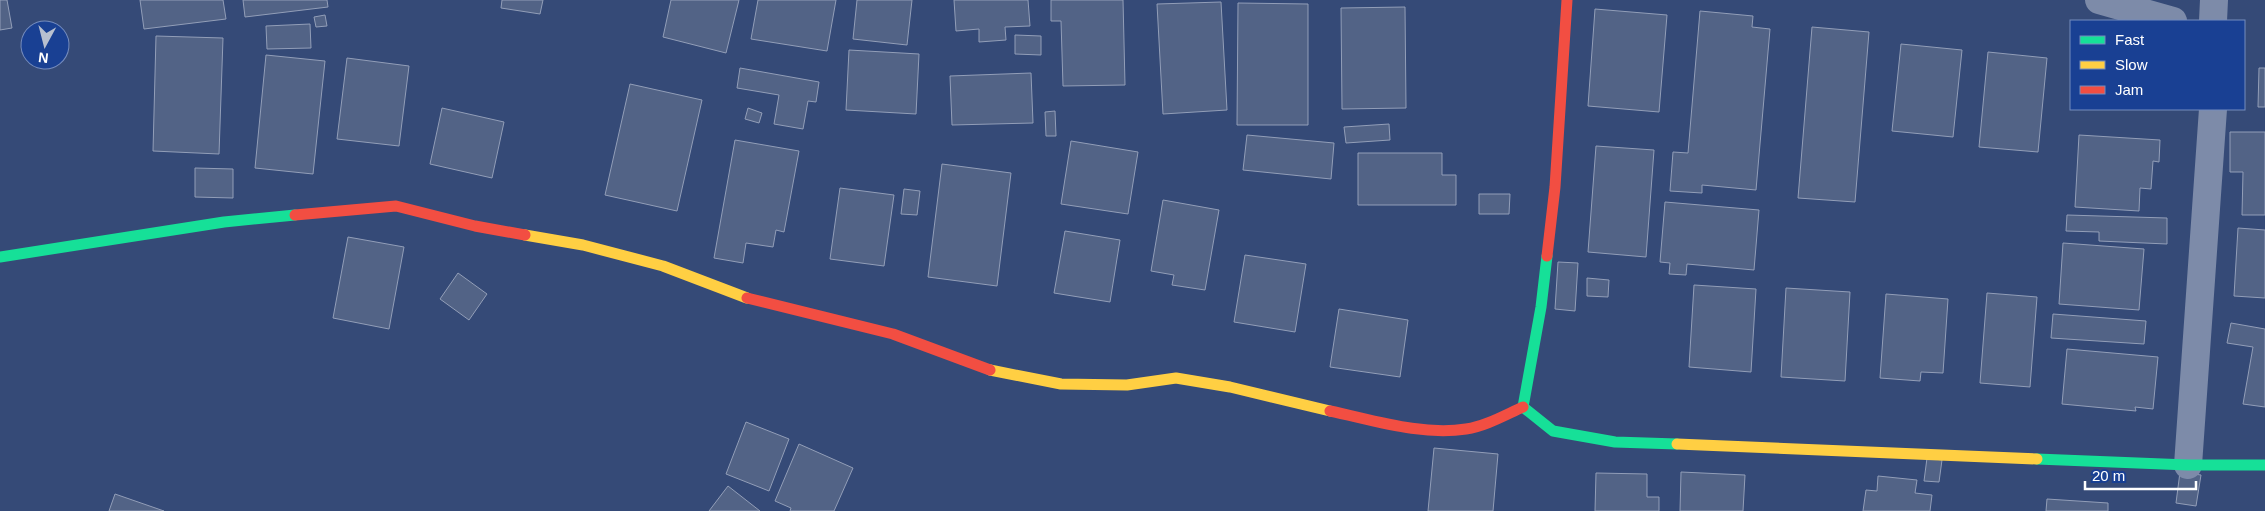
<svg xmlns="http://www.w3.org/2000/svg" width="2265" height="511" viewBox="0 0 2265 511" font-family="Arial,sans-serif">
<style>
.building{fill:#526386;stroke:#929eb8}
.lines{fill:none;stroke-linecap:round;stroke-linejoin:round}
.street{stroke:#7d8ba9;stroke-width:28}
.fast{stroke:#16e098;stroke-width:11}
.slow{stroke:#ffcf43;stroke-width:11}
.jam{stroke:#f24e42;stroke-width:11}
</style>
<rect width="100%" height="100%" fill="#354a77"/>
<g class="building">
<polygon points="0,0 7,0 12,28 0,30"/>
<polygon points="140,0 223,0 226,19 144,29"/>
<polygon points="243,0 327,0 328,7 245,17"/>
<polygon points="502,0 543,0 540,14 501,8"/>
<polygon points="671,0 739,0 726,53 663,37"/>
<polygon points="758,0 836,0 827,51 751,39"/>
<polygon points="857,0 912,0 907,45 853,39"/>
<polygon points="954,0 1028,0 1030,26 1005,27 1006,40 979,42 979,29 956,31"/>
<polygon points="1051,0 1123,0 1125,85 1063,86 1061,21 1051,21"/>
<polygon points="1221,2 1227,110 1163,114 1157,4"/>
<polygon points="1238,3 1308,4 1308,125 1237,125"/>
<polygon points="1405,7 1406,108 1342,109 1341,8"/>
<polygon points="1595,9 1667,15 1659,112 1588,106"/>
<polygon points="1700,11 1753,16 1752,27 1770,29 1756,190 1702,185 1702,193 1670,191 1673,152 1688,153"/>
<polygon points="325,15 327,26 316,27 314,17"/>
<polygon points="310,24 311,48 267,49 266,26"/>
<polygon points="1812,27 1869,32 1855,202 1798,198"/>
<polygon points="1015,35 1041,36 1041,55 1015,54"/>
<polygon points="156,36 223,38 219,154 153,151"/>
<polygon points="1901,44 1962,50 1953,137 1892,131"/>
<polygon points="849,50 919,54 916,114 846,110"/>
<polygon points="1988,52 2047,58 2038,152 1979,147"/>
<polygon points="266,55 325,61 313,174 255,168"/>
<polygon points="347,58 409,66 399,146 337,139"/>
<polygon points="740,68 819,82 816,102 808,101 803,129 774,124 779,95 737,88"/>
<polygon points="2259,68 2265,68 2265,107 2258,107"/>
<polygon points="1031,73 1033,123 952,125 950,76"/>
<polygon points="630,84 702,100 677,211 605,195"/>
<polygon points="442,108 504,122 492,178 430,164"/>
<polygon points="748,108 762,113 759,123 745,119"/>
<polygon points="1055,111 1056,136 1046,136 1045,112"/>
<polygon points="1389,124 1390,140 1346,143 1344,127"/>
<polygon points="2230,132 2265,132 2265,215 2242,215 2243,172 2230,172"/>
<polygon points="1247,135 1334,143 1331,179 1243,170"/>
<polygon points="2079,135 2160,140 2159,162 2153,161 2151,189 2140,188 2139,211 2075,207"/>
<polygon points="735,140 799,151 784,232 776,230 773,247 746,243 743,263 714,258"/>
<polygon points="1071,141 1138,152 1128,214 1061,204"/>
<polygon points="1596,146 1654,150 1646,257 1588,252"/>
<polygon points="1358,153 1442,153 1442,175 1456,175 1456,205 1358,205"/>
<polygon points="942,164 1011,173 997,286 928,277"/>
<polygon points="195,168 233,169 233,198 195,197"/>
<polygon points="840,188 894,195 884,266 830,259"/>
<polygon points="904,189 920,191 917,215 901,214"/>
<polygon points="1479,194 1510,194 1509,214 1479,214"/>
<polygon points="1163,200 1219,210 1205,290 1172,285 1174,275 1151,271"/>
<polygon points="1665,202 1759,210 1754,270 1687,264 1686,275 1669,274 1670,263 1660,262"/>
<polygon points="2067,215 2167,218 2167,244 2099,241 2099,232 2066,231"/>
<polygon points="2238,228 2265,230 2265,298 2234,296"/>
<polygon points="1065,231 1120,240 1110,302 1054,293"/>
<polygon points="348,237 404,247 389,329 333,318"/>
<polygon points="2063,243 2144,249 2139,310 2059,304"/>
<polygon points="1245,255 1306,264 1295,332 1234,322"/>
<polygon points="1558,262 1578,263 1575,311 1555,309"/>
<polygon points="458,273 487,294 469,320 440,299"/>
<polygon points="1587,278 1609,280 1608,297 1587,296"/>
<polygon points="1694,285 1756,289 1751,372 1689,367"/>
<polygon points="1786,288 1850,292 1845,381 1781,377"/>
<polygon points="1987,293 2037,297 2030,387 1980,383"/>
<polygon points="1886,294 1948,299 1943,373 1921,372 1920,381 1880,378"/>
<polygon points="1339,309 1408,320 1400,377 1330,367"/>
<polygon points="2053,314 2146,321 2144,344 2051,338"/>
<polygon points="2231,323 2265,329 2265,407 2243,404 2253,347 2227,343"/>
<polygon points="2067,349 2158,357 2153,409 2135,407 2136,411 2062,404"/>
<polygon points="746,422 789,439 769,491 726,474"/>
<polygon points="799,444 853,468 834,511 790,511 791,508 775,501"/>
<polygon points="1434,448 1498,454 1493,511 1428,511"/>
<polygon points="1927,458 1942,460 1939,482 1924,481"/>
<polygon points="1681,472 1745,475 1743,511 1680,511"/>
<polygon points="2180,472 2201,475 2196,506 2176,503"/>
<polygon points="1596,473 1647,474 1647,497 1659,497 1659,511 1595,511"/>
<polygon points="1878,476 1917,480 1915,493 1932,495 1930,511 1863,511 1866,490 1877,491"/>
<polygon points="728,486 760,511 709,511"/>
<polygon points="115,494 164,511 109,511"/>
<polygon points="2047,499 2108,503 2108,511 2046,511"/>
</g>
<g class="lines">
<g class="street">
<polyline points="2099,0 2173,21"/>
<polyline points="2213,21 2214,0"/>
<polyline points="2188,465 2213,109"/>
</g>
<g class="fast">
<polyline points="1547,256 1541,307 1523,407 1553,431 1615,442 1677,444"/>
<polyline points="0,257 224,222 295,215"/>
<polyline points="2037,459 2188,465 2265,465"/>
</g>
<g class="slow">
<polyline points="525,235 583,245 663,266 747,298"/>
<polyline points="990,370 1061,384 1127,385 1176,378 1230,387 1330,411"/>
<polyline points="1677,444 2037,459"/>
</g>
<g class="jam">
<polyline points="295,215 396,206 475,226 525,235"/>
<polyline points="1547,256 1555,187 1567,0"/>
<polyline points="747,298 893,334 990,370"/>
<path d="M1330,411c43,9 92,25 136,18 20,-3 39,-14 57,-22"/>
</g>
</g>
<rect x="2070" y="20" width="175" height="90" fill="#194093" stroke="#758cbe"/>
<rect x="2080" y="36" width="25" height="8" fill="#16e098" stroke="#758cbe"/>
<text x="2115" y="45" font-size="15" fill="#ffffff">Fast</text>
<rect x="2080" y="61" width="25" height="8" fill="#ffcf43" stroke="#758cbe"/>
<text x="2115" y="70" font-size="15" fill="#ffffff">Slow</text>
<rect x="2080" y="86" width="25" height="8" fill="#f24e42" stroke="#758cbe"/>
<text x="2115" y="95" font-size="15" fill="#ffffff">Jam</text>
<g transform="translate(45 45) rotate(187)"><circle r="24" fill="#194093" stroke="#758cbe"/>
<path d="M0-4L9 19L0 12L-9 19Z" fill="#b8c0cf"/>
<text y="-8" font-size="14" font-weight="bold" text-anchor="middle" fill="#ffffff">N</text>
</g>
<path d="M2085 481v8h111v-8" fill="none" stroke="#ffffff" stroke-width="2.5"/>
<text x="2092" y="481" font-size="15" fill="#ffffff" stroke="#194093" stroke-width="4" paint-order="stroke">20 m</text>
</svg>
